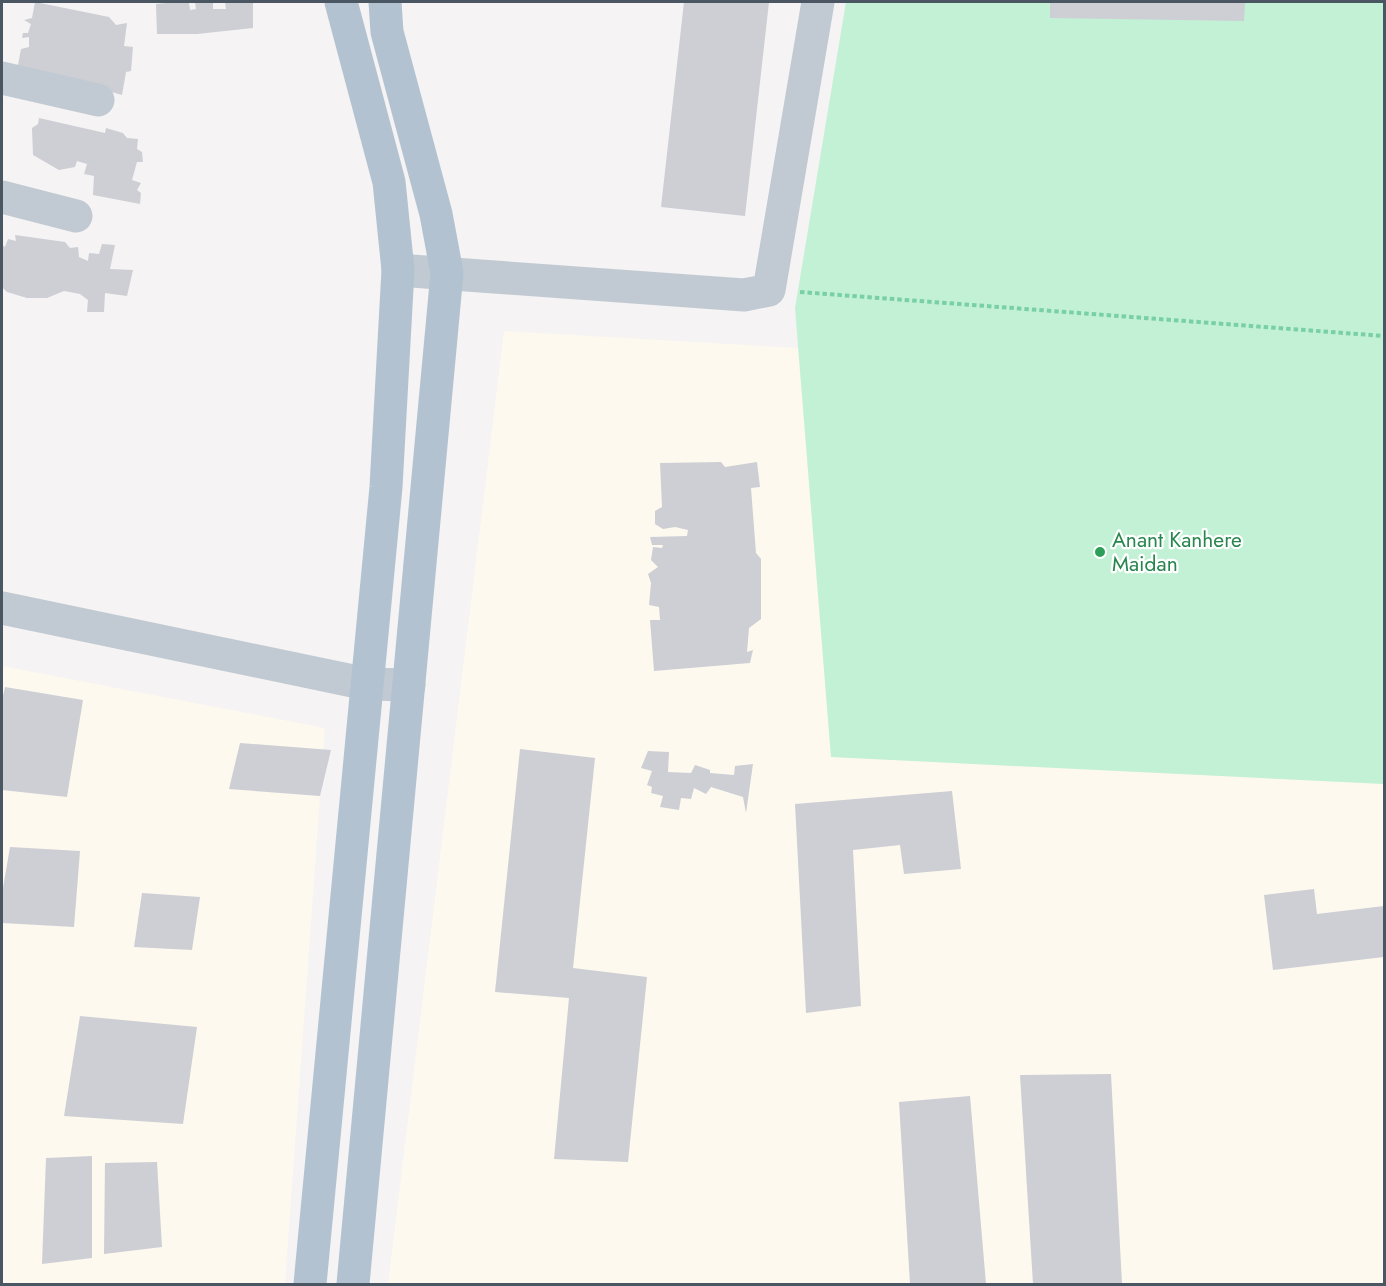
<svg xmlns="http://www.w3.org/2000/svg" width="1386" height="1286" viewBox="0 0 1386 1286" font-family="Jost,sans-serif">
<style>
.commercial{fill:#fdf9ef}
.green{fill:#c3f1d5}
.building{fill:#cdcfd5}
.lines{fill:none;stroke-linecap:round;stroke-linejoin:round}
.path{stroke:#7ad0a6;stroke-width:4;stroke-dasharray:4.5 3;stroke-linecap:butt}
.minor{stroke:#c1cad2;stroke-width:33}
.major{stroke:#b3c2d1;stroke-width:33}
.leisure-dot{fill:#2e9e5b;stroke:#fff;stroke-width:2}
.labels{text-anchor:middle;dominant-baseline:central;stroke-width:4.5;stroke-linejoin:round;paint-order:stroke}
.leisure-label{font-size:21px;fill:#27864d;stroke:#fff;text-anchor:start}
</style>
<rect width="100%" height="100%" fill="#f5f3f3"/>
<g class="commercial">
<polygon points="504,331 798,348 831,757 1384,784 1384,1284 388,1284"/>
<polygon points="2,666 325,728 285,1284 2,1284"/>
</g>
<polygon class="green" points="846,2 1384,2 1384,784 831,757 795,308"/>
<g class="building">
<polygon points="35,2 109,17 116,25 127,23 124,46 133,47 131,71 126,72 122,95 18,65 21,49 29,47 29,37 22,38 23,33 28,33 31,24 24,20 32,18"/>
<polygon points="177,2 189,3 190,10 196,9 195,2 213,2 213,9 226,9 225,2 253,2 253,28 197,34 157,34 156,4"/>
<polygon points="684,2 769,2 745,216 661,207"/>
<polygon points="1050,2 1245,2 1244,21 1050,18"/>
<polygon points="39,118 105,133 106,128 123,133 127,138 138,139 137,149 142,152 143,162 137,162 132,180 141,183 137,190 141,193 140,204 93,195 94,176 84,174 87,164 77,161 75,167 59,170 33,155 32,128 38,124"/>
<polygon points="15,235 65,242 70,248 78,247 79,257 88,261 89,253 99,254 102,244 115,245 110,269 133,270 127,296 105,293 104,312 87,312 88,300 80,294 64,291 47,298 27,298 7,292 2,287 2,245 5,247 8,239 16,241"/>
<polygon points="721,462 725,467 757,462 760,487 751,488 756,553 761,559 761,619 749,628 747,652 753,650 750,663 654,671 650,620 660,620 659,607 649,605 651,583 648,574 658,567 651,560 653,547 662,548 663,545 652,545 650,537 687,536 688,530 675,527 663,529 655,524 655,511 662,507 660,463"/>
<polygon points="5,687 83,700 67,797 2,790 2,700"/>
<polygon points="240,743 331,750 320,796 229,789"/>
<polygon points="520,749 595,758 573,968 647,977 628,1162 554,1159 569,998 495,992"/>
<polygon points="648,751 669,752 668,772 691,773 695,765 710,770 710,773 734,775 735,766 753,764 746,813 743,797 711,787 706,794 694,788 691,799 681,798 679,810 660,807 663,796 651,793 652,787 647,785 652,771 641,768"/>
<polygon points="952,791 961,869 904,874 900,845 853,850 861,1006 806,1013 795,804"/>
<polygon points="10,847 80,851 74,927 2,923 2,894"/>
<polygon points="1314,889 1317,914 1384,906 1384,957 1273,970 1264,895"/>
<polygon points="142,893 200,897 192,950 134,947"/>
<polygon points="80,1016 197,1027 183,1124 64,1116"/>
<polygon points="1111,1074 1122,1284 1033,1284 1020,1075"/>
<polygon points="970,1096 986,1284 910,1284 899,1102"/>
<polygon points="92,1156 92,1258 42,1264 46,1158"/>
<polygon points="157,1162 162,1247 104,1254 105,1163"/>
</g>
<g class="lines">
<polyline class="path" points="800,292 1384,336"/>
<g class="minor">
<polyline points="2,78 98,100"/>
<polyline points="2,197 76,216"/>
<polyline points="398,270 744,295 769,290 818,2"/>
<polyline points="2,608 367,684 409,685"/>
</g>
<g class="major">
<polyline points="310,1284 386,487 398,270 389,182 341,2"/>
<polyline points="353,1284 447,273 436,214 387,32 385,2"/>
</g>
</g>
<circle class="leisure-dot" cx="1100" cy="552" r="6"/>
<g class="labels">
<g class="leisure-label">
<text x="1112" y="540">Anant Kanhere<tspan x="1112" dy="24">Maidan</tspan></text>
</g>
</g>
<rect width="1386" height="1286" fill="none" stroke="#4a5661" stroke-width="6"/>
</svg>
